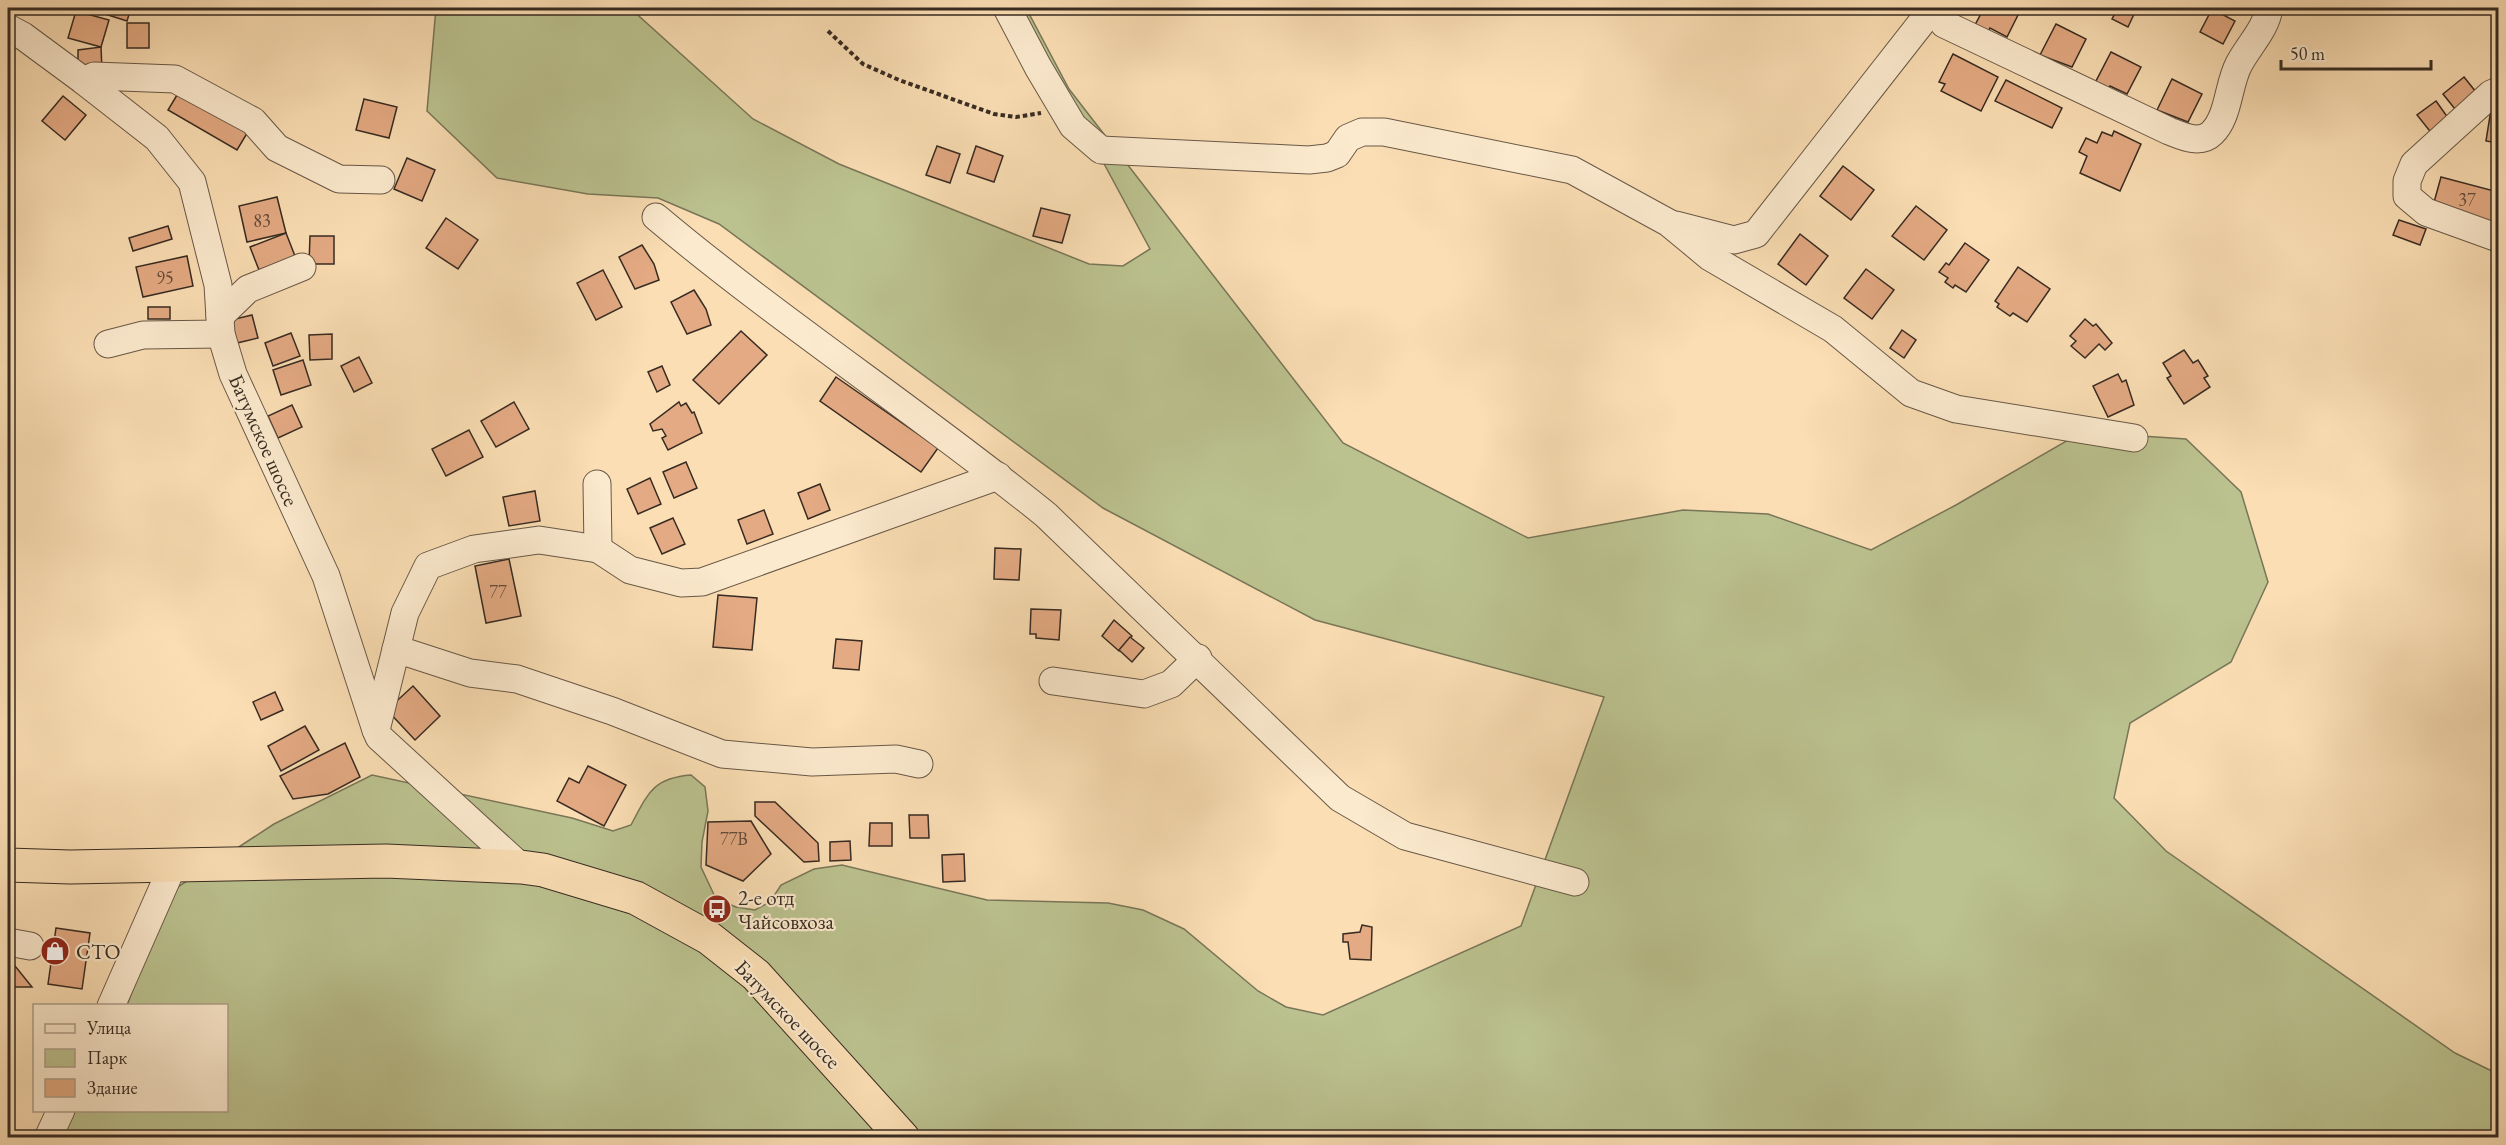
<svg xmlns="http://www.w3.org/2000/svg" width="2506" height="1145" viewBox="0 0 2506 1145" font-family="'EB Garamond',serif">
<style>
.green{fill:#bbc28f;stroke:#797658;stroke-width:1.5}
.building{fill:#e4aa83;stroke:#372b22;stroke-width:1.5}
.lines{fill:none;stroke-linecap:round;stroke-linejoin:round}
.minor-casing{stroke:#685846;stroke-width:29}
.highway-casing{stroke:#372b22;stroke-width:35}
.path{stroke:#372b22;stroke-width:4;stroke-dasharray:4.5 3;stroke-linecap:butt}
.minor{stroke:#fceace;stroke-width:27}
.highway{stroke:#fbdeb4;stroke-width:33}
.labels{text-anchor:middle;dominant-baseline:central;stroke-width:4.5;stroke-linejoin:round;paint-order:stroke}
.number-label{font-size:18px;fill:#624b3a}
.street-label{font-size:21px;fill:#372b22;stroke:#fceace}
.poi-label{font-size:21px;fill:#372b22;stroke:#fceace;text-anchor:start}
</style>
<rect width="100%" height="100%" fill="#fbdeb4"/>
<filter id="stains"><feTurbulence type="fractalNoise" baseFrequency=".00333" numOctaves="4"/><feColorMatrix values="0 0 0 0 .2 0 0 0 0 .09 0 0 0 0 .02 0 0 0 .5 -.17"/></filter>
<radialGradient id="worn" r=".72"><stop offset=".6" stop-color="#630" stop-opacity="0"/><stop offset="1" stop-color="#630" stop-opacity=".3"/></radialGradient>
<path class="green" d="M436,8h194l123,111 86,45 250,100 34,2 27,-17 -130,-241h6l43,81 274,354 185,95 155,-28 85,4 103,36 85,-45 126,-73 104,7 55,53 27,90 -37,80 -101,61 -16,75 52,53 289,202 43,21v64h-2470l38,-22 3,-5 157,-1v-104l-99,-1 43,-113 104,-68 98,-49 200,43 41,13 18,-6c17,-32 22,-47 60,-50l14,12 3,24 -6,31 -1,25 15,32 20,8 19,3 15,-8 11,-17 33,-16 28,-4 145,35 121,3 35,7 41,19 74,62 28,16 37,8 198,-89 83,-229 -289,-77 -212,-112 -384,-284 -61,-26 -70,-4 -91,-16 -70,-67z"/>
<g class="building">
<polygon points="86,8 131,8 127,21"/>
<polygon points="1984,8 2021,9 2007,37 1990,28 1988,32 1975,25"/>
<polygon points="2118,8 2136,10 2128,27 2112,19"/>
<polygon points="2212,9 2235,21 2223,44 2200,32"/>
<polygon points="76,11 109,20 101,47 68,38"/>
<rect x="127" y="23" width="22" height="25"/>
<polygon points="2056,24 2086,39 2072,67 2040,55"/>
<polygon points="101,47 102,70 78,70 78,50"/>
<polygon points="2111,52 2141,67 2127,94 2110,86 2108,89 2095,83"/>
<polygon points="1953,54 1998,77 1981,111 1941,91 1945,84 1939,82"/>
<polygon points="2464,77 2480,97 2459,114 2443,94"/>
<polygon points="2172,79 2202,94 2188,122 2157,110"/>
<polygon points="2006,80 2062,108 2052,128 1995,101"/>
<polygon points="180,90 249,130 237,150 168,110"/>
<polygon points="63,96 86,115 65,140 42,121"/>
<polygon points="2493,97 2498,98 2498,143 2486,141"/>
<polygon points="364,99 397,107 389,138 356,130"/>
<polygon points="2436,101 2451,122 2433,135 2417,115"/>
<polygon points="2114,131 2141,144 2120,191 2080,173 2087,156 2079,152 2086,138 2097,143 2102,132 2112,136"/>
<polygon points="937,146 960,154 950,183 926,175"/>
<polygon points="976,146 1003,156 994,182 967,173"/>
<polygon points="407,158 435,170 422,201 394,189"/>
<polygon points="1843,166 1874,190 1851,220 1820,196"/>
<polygon points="2441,177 2498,192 2498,223 2433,206"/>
<polygon points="277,197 286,233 247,242 239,206"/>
<polygon points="1916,206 1947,230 1924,260 1892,236"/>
<polygon points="1041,208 1070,215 1062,243 1033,236"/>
<polygon points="446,218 478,240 458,269 426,248"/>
<polygon points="2399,220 2426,229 2420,245 2393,235"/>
<polygon points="168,226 172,239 133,251 129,238"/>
<polygon points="286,233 295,256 259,270 250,247"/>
<polygon points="1800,234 1828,256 1806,285 1778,264"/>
<polygon points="310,236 334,236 334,264 309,264"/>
<polygon points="1965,243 1989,260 1966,292 1955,285 1953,288 1945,282 1948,278 1939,272 1946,263 1949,265"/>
<polygon points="642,245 654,264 659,280 635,289 619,257"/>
<polygon points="187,256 193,286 143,297 136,267"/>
<polygon points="2018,267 2050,289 2027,322 2013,313 2010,316 1997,307 1999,304 1995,301"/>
<polygon points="1866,269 1894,290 1872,319 1844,298"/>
<polygon points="603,270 622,307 596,320 577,283"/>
<polygon points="694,290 706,309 711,325 687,334 671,302"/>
<rect x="148" y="307" width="22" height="12"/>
<polygon points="252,315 258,338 237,343 231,320"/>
<polygon points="2085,319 2093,326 2096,324 2112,343 2105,350 2099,344 2085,358 2071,346 2076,341 2070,336"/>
<polygon points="1902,330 1916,340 1904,358 1890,348"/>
<polygon points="741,331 767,355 719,404 693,380"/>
<polygon points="291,333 300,356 273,366 265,343"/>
<polygon points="332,334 332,359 310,360 309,335"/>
<polygon points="2184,350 2193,363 2198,360 2208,376 2204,378 2210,387 2184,404 2167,378 2171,376 2163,363"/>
<polygon points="359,357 372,383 354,392 341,366"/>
<polygon points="303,360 311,385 281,395 273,370"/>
<polygon points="662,366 670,385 657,392 648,372"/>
<polygon points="2118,374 2122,382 2126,380 2134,405 2108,417 2093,386"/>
<polygon points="836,377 938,448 921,472 820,401"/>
<polygon points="514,402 529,429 496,447 481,421"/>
<polygon points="679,402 681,406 686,403 692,413 694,412 702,433 668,450 662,438 666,436 662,429 653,431 650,424"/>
<polygon points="292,405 302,427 278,438 268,416"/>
<polygon points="469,430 483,457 446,476 432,449"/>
<polygon points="686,462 697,488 674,498 663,472"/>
<polygon points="650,478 661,504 638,514 627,489"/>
<polygon points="820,484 830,510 808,519 798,493"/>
<polygon points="535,491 540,521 509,526 503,497"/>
<polygon points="764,510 773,534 747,544 738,520"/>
<polygon points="673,518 685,544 662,554 650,528"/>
<polygon points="995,548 1021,549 1019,580 994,579"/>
<polygon points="509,559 521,616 486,623 475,566"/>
<polygon points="718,595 757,598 752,650 713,647"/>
<polygon points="1031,609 1061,610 1059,640 1036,638 1036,634 1030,634"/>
<polygon points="1114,620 1132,636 1119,651 1102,636"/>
<polygon points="1130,637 1144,648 1132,662 1119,650"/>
<polygon points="836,639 862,641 859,670 833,668"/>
<polygon points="413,686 440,716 415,740 387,710"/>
<polygon points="275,692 283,710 261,720 253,702"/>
<polygon points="305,726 319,750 281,771 268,746"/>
<polygon points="345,743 360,777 328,794 293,799 280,776"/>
<polygon points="588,766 626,785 604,826 557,801 569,778 579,783"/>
<polygon points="755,802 775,802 818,843 819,861 804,862 755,816"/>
<polygon points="909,815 928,815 929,838 910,838"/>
<polygon points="751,821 771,854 743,881 706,865 708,822"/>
<polygon points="870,823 892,823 892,846 869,846"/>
<polygon points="850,841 851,860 830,861 830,842"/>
<polygon points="964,854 965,881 943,882 942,855"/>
<polygon points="1362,925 1372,927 1371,960 1350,959 1348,942 1343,942 1343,934 1360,932"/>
<polygon points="56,928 90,933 82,989 48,984"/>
<polygon points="8,961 11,961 32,987 8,987"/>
</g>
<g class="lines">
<g class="minor-casing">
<g id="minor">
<polyline points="1007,8 1038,67 1073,126 1101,150 1309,160 1327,158 1337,154 1348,138 1362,132 1384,132 1572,170 1669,223 1710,257 1833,329 1911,393 1956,409 2134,438"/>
<path d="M1944,24l225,107c13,5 31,14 43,2 17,-16 16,-49 27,-69 10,-19 27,-35 30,-56"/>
<polyline points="8,28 23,36 84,81 157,138 192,182 218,285 221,334 233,374 326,576 376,730 379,737 521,867"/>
<polyline points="84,81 94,76 175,79 253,121 277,148 339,179 381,180"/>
<polyline points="2498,91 2491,94 2414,164 2407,181 2407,196 2426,212 2498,238"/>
<path d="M656,217c125,105 263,195 390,298l294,283 65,38 170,46"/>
<polyline points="1676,225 1734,240 1756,234 1933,8"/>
<polyline points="220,316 248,289 302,267"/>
<polyline points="108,344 143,335 221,334"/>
<polyline points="597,484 598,549"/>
<polyline points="396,649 470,673 517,679 612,711 722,754 812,762 896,759 919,764"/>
<polyline points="1053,681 1144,694 1171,684 1198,658"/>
<polyline points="376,730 405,613 428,566 474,549 539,540 598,549 630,570 681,583 702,582 998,476"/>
<polyline points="8,942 30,946"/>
<polyline points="111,1006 173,865"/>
<polyline points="48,1138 61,1110"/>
</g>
</g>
<g class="highway-casing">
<polyline id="highway" points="8,865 70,867 386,861 521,867 543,870 636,898 709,938 756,975 903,1138"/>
</g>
<polyline class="path" points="828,31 863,64 899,80 994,114 1016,117 1041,113"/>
<use href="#minor" class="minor"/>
<use href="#highway" class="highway"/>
</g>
<defs>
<g id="bus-disc" transform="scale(1.5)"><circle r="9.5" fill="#8f2418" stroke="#fceace"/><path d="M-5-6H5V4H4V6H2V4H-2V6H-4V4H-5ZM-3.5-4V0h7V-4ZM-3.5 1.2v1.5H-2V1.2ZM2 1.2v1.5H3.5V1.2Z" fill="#fff"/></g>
<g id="shop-disc" transform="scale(1.5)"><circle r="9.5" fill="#8f2418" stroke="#fceace"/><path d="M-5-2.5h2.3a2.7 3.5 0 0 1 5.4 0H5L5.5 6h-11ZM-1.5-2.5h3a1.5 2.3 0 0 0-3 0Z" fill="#fff"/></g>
</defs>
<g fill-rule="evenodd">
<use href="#bus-disc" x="717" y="909"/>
<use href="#shop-disc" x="55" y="951"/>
</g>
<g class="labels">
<g class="number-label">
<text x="2467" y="199">37</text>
<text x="262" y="220">83</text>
<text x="165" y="277">95</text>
<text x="498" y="591">77</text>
<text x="734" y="838">77В</text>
</g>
<g class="street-label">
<text transform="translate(264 440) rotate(66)">Батумское шоссе</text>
<text transform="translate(788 1014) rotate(46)">Батумское шоссе</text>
</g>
<g class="poi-label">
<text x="738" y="897">2-е отд<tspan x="738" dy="24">Чайсовхоза</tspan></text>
<text x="76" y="951">СТО</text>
</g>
</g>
<rect width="2506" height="1145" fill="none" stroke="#fbdeb4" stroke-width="30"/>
<rect x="9" y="9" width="2488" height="1127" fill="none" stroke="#372b22" stroke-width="3"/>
<rect x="15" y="15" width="2476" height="1115" fill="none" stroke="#372b22" stroke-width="1.5"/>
<rect x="33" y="1004" width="195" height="108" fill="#fceace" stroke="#ad9e89" stroke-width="1.5"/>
<rect x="45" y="1024" width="30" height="9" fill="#fceace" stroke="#ad9e89" stroke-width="1.5"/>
<text x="87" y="1034" font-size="18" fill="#372b22">Улица</text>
<rect x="45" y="1049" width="30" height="18" fill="#bbc28f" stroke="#ad9e89" stroke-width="1.5"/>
<text x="87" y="1064" font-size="18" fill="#372b22">Парк</text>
<rect x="45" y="1079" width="30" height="18" fill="#e4aa83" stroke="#ad9e89" stroke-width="1.5"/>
<text x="87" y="1094" font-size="18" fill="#372b22">Здание</text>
<path d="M2281 60v9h150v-9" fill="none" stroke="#372b22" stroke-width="3"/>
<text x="2290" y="60" font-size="18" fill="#372b22" stroke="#fceace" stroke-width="4.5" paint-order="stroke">50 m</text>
<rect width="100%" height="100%" filter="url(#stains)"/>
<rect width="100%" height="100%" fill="url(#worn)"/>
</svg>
